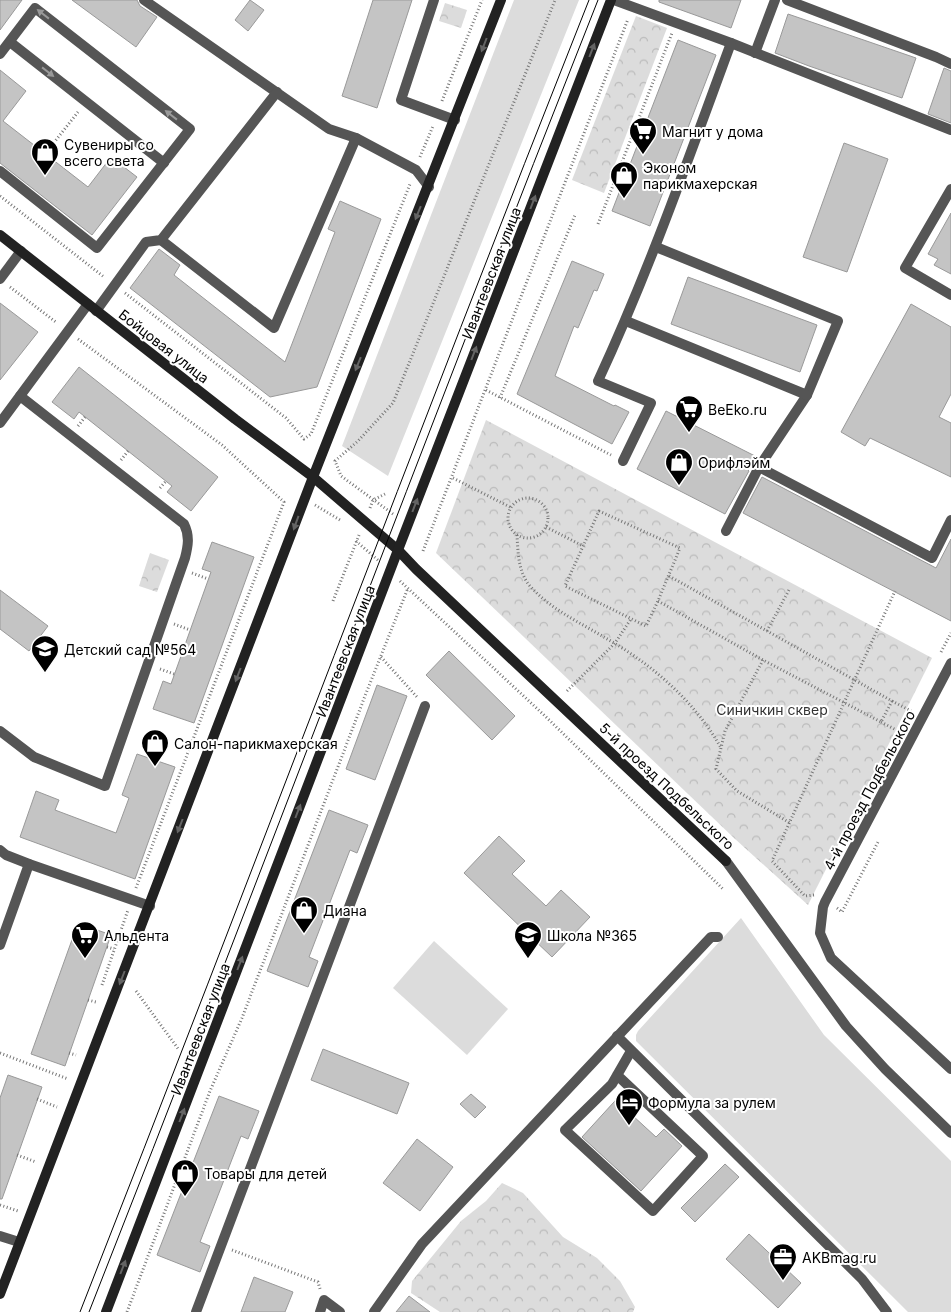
<svg xmlns="http://www.w3.org/2000/svg" width="951" height="1312" viewBox="0 0 951 1312" font-family="Inter,sans-serif">
<style>
.green{fill:#dcdcdc}
.forest{fill:url(#forest-crowns)}
.building{fill:#c4c4c4;stroke:#999}
.lines{fill:none;stroke-linecap:round;stroke-linejoin:round}
.path{stroke:#777;stroke-width:3;stroke-dasharray:1 2.5;stroke-linecap:butt}
.lane{stroke:#555;stroke-width:10}
.street{stroke:#555;stroke-width:10}
.secondary{stroke:#222;stroke-width:10}
.tram{stroke:#000;stroke-width:1}
.oneway{fill:#999}
.oneway2{fill:#646464}
.labels{text-anchor:middle;dominant-baseline:central;stroke-width:4;stroke-linejoin:round;paint-order:stroke}
.poi-label{font-size:14px;fill:#000;stroke:#fff;text-anchor:start}
.street-label{font-size:14px;fill:#000;stroke:#fff}
.park-label{font-size:14px;fill:#333;stroke:#fff}
</style>
<defs>
<pattern id="forest-crowns" width="20" height="18" patternUnits="userSpaceOnUse" patternTransform="scale(1.25)"><rect width="20" height="18" fill="#dcdcdc"/><path d="M2 6a3 3 0 1 1 6 0M12 15a3 3 0 1 1 6 0" fill="none" stroke="#bbb"/></pattern>
</defs>
<rect width="100%" height="100%" fill="#fff"/>
<g class="green">
<polygon points="514,0 579,0 388,476 342,446"/>
<polygon points="741,918 824,1035 951,1161 951,1312 908,1312 636,1041 636,1035 638,1031"/>
<polygon points="434,941 508,1009 467,1055 393,988"/>
</g>
<g class="forest">
<polygon points="445,3 467,10 461,28 439,21"/>
<polygon points="636,16 667,28 604,193 572,180"/>
<polygon points="486,420 932,658 808,905 734,838 436,553"/>
<polygon points="150,553 169,560 157,592 139,586"/>
<polygon points="502,1183 523,1193 563,1237 597,1258 620,1281 635,1307 633,1312 440,1312 411,1293 412,1281 461,1221 486,1201"/>
</g>
<g class="building">
<polygon points="0,0 22,0 0,30"/>
<polygon points="72,0 137,0 140,6 157,17 136,47"/>
<polygon points="250,0 264,10 248,31 235,20"/>
<polygon points="373,0 412,0 377,108 342,96"/>
<polygon points="659,0 741,0 731,28 659,2"/>
<polygon points="788,14 916,58 902,98 809,66 775,53"/>
<polygon points="678,40 716,55 650,226 612,211"/>
<polygon points="944,68 951,71 951,123 928,114"/>
<polygon points="0,70 26,91 3,121 88,187 111,157 137,177 92,235 0,163"/>
<polygon points="844,143 888,159 847,272 803,257"/>
<polygon points="340,201 381,219 317,387 270,397 130,288 159,249 180,265 174,275 285,362 335,232 328,229"/>
<polygon points="951,213 951,274 934,265 938,259 928,254"/>
<polygon points="572,261 604,274 597,291 594,290 578,328 574,326 555,376 614,406 615,405 629,412 612,444 517,394"/>
<polygon points="688,277 817,325 800,372 671,324"/>
<polygon points="0,303 38,332 0,380"/>
<polygon points="911,304 951,327 951,394 939,417 951,423 951,477 870,438 865,446 841,432"/>
<polygon points="79,367 218,477 191,511 167,492 172,486 79,412 74,419 52,402"/>
<polygon points="666,411 755,456 748,470 749,471 725,514 637,469"/>
<polygon points="762,477 936,568 951,539 951,621 743,513"/>
<polygon points="212,542 254,557 194,723 153,709 163,681 171,684 211,572 202,569"/>
<polygon points="0,590 48,626 29,651 0,629"/>
<polygon points="449,651 515,716 492,740 426,675"/>
<polygon points="377,685 407,696 375,780 346,769"/>
<polygon points="137,754 175,767 135,879 20,837 36,791 59,800 55,810 116,833 129,798 122,795"/>
<polygon points="329,810 368,825 357,853 350,850 309,957 318,961 308,987 267,971"/>
<polygon points="499,836 525,861 512,874 546,906 561,890 590,917 552,957 464,873"/>
<polygon points="78,923 111,935 65,1066 31,1054"/>
<polygon points="323,1049 409,1083 397,1114 311,1080"/>
<polygon points="8,1075 42,1087 2,1199 0,1199 0,1098"/>
<polygon points="624,1091 640,1106 632,1115 656,1137 664,1129 682,1146 641,1191 582,1137"/>
<polygon points="471,1094 486,1107 475,1118 460,1104"/>
<polygon points="219,1096 259,1111 248,1139 241,1136 200,1242 210,1246 200,1272 157,1255"/>
<polygon points="417,1139 453,1167 420,1211 383,1183"/>
<polygon points="725,1164 739,1177 695,1222 681,1208"/>
<polygon points="749,1234 801,1283 778,1308 726,1259"/>
<polygon points="254,1277 293,1292 285,1312 241,1312"/>
<polygon points="409,1296 430,1312 396,1312"/>
</g>
<g class="lines">
<g class="path">
<polyline points="442,101 482,0"/>
<polyline points="45,154 78,112"/>
<polyline points="420,157 433,126"/>
<polyline points="0,196 104,277"/>
<polyline points="598,224 672,33"/>
<polyline points="10,287 57,323"/>
<polyline points="125,293 286,418 304,439 311,434 410,184"/>
<polyline points="78,339 222,445 284,502 136,888"/>
<polyline points="486,390 611,455"/>
<polyline points="500,398 575,215"/>
<polyline points="78,426 85,417"/>
<polyline points="121,460 128,451"/>
<polyline points="453,478 510,507"/>
<polyline points="160,488 166,481"/>
<circle cx="528" cy="518" r="20"/>
<polyline points="315,505 340,520"/>
<polyline points="370,508 373,500 385,494"/>
<polygon points="599,511 680,548 658,601 646,626 565,586"/>
<polyline points="393,514 341,476 335,461 358,441 393,403 555,0"/>
<polyline points="546,527 583,546"/>
<path d="M517,535c1,17 1,37 13,51 21,24 53,38 79,54 45,26 87,63 112,108"/>
<polyline points="356,541 379,561"/>
<polyline points="423,551 628,19"/>
<polyline points="192,573 208,579"/>
<polyline points="400,581 544,715 723,889"/>
<polyline points="333,601 359,535"/>
<polyline points="658,601 763,660 881,722 892,701 669,576"/>
<polyline points="174,624 190,630"/>
<polyline points="767,631 790,588"/>
<polyline points="941,652 951,633"/>
<polyline points="381,657 417,697"/>
<polyline points="763,660 725,731 716,769 737,791 790,823"/>
<polyline points="160,669 174,674"/>
<polyline points="567,691 615,643 631,619"/>
<polyline points="892,701 911,711"/>
<polyline points="881,722 900,732"/>
<polyline points="814,895 805,896 772,861 895,591"/>
<polyline points="837,908 842,912 879,840"/>
<polyline points="107,947 114,949"/>
<polyline points="102,985 128,910"/>
<polyline points="136,991 179,1050"/>
<polyline points="88,1000 96,1002"/>
<polyline points="0,1053 68,1079"/>
<polyline points="69,1053 76,1055"/>
<polyline points="37,1099 57,1107"/>
<polyline points="17,1155 36,1162"/>
<polyline points="0,1205 18,1211"/>
<polyline points="232,1250 318,1282 320,1289"/>
<polyline points="127,1312 210,1091 242,1018 365,696 408,588"/>
</g>
<g class="lane">
<polyline points="144,0 329,129 356,138 416,170 429,187"/>
<polyline points="434,0 401,100 455,120"/>
<polyline points="614,0 731,43 951,130"/>
<polyline points="787,0 936,57 951,64"/>
<polyline points="10,42 164,163"/>
<polyline points="755,53 775,0"/>
<polyline points="0,54 35,8 190,129 97,248 0,171"/>
<polyline points="951,189 905,268 951,295"/>
<polyline points="161,240 274,328 356,138"/>
<polyline points="656,247 838,321 807,395 759,467 726,531"/>
<polyline points="0,279 21,251"/>
<polyline points="96,311 146,242 161,240 277,92"/>
<polyline points="626,321 807,395"/>
<polyline points="0,423 88,304"/>
<path d="M623,461l28,-58 -53,-22c51,-110 91,-224 133,-338"/>
<polyline points="759,467 932,558 951,520"/>
<path d="M0,731l34,26 71,29 80,-228c3,-12 5,-22 -1,-34l-164,-128"/>
<polyline points="0,850 6,855 29,864 150,906"/>
<polyline points="0,945 29,864"/>
<polyline points="617,1036 862,1279 887,1312"/>
<polyline points="617,1075 703,1156 653,1211 565,1130 612,1084 631,1051"/>
<polyline points="0,1236 19,1242"/>
<polyline points="196,1312 425,706"/>
<polyline points="320,1312 324,1300 340,1312"/>
<polyline points="374,1312 422,1244 711,937 718,937"/>
</g>
<g class="street">
<polyline points="951,663 825,902 823,907 820,933 831,958 951,1069"/>
<polyline points="726,861 846,1026 885,1069 951,1133"/>
</g>
<g class="secondary">
<polyline points="0,235 235,419 313,477 398,550 416,569 726,861"/>
<polyline points="0,1294 313,477 501,0"/>
<polyline points="106,1312 398,550 611,0"/>
</g>
<g class="tram">
<path d="M80,1312c172,-437 336,-876 509,-1312"/>
<path d="M89,1312c172,-436 336,-876 509,-1312"/>
</g>
</g>
<defs><path id="oneway-solid" d="M-6-.8H1V-3.2L6.5 0L1 3.2V.8H-6Z" transform="scale(1.25)"/></defs>
<g class="oneway">
<use href="#oneway-solid" transform="translate(43 14) rotate(-142)"/>
<use href="#oneway-solid" transform="translate(48 72) rotate(38)"/>
<use href="#oneway-solid" transform="translate(171 115) rotate(-142)"/>
</g>
<g class="oneway2">
<use href="#oneway-solid" transform="translate(484 45) rotate(111)"/>
<use href="#oneway-solid" transform="translate(592 50) rotate(-69)"/>
<use href="#oneway-solid" transform="translate(533 202) rotate(-69)"/>
<use href="#oneway-solid" transform="translate(418 213) rotate(112)"/>
<use href="#oneway-solid" transform="translate(474 353) rotate(-69)"/>
<use href="#oneway-solid" transform="translate(358 364) rotate(112)"/>
<use href="#oneway-solid" transform="translate(415 505) rotate(-69)"/>
<use href="#oneway-solid" transform="translate(296 523) rotate(110)"/>
<use href="#oneway-solid" transform="translate(238 675) rotate(111)"/>
<use href="#oneway-solid" transform="translate(298 811) rotate(-69)"/>
<use href="#oneway-solid" transform="translate(180 826) rotate(111)"/>
<use href="#oneway-solid" transform="translate(240 963) rotate(-69)"/>
<use href="#oneway-solid" transform="translate(122 978) rotate(111)"/>
<use href="#oneway-solid" transform="translate(182 1115) rotate(-69)"/>
<use href="#oneway-solid" transform="translate(123 1267) rotate(-69)"/>
</g>
<defs>
<g id="supermarket-pin" transform="scale(1.4375)"><path d="M0 17L-7.5 6A9.5 9.5 0 1 1 7.5 6Z" fill="#000" stroke="#fff"/><path d="M-6-5.5h2.5l.6 2H6L4.5 2H-2.5L-4.4-4H-6ZM-1.5 3.2a1.3 1.3 0 1 0 .1 0ZM3 3.2a1.3 1.3 0 1 0 .1 0Z" fill="#fff"/></g>
<g id="shop-pin" transform="scale(1.4375)"><path d="M0 17L-7.5 6A9.5 9.5 0 1 1 7.5 6Z" fill="#000" stroke="#fff"/><path d="M-5-2.5h2.3a2.7 3.5 0 0 1 5.4 0H5L5.5 6h-11ZM-1.5-2.5h3a1.5 2.3 0 0 0-3 0Z" fill="#fff"/></g>
<g id="school-pin" transform="scale(1.4375)"><path d="M0 17L-7.5 6A9.5 9.5 0 1 1 7.5 6Z" fill="#000" stroke="#fff"/><path d="M0-5L7-2L0 1L-7-2ZM-4 1L0 2.5L4 1V4Q0 6-4 4Z" fill="#fff"/></g>
<g id="hotel-pin" transform="scale(1.4375)"><path d="M0 17L-7.5 6A9.5 9.5 0 1 1 7.5 6Z" fill="#000" stroke="#fff"/><path d="M-6-4.5h1.5V1H6V5H4.5V3h-9V5H-6ZM-4 0a1.8 1.8 0 1 1 3.6 0ZM.5 0V-2.5h3Q6-2.5 6 0Z" fill="#fff"/></g>
<g id="office-pin" transform="scale(1.4375)"><path d="M0 17L-7.5 6A9.5 9.5 0 1 1 7.5 6Z" fill="#000" stroke="#fff"/><path d="M-6-3h4V-5.5h4V-3h4V5H-6ZM-1-4.5V-3h2v-1.5ZM-6 0V1H6V0Z" fill="#fff"/></g>
</defs>
<g fill-rule="evenodd">
<use href="#supermarket-pin" x="643" y="131"/>
<use href="#shop-pin" x="45" y="152"/>
<use href="#shop-pin" x="624" y="175"/>
<use href="#supermarket-pin" x="689" y="409"/>
<use href="#shop-pin" x="679" y="462"/>
<use href="#school-pin" x="45" y="649"/>
<use href="#shop-pin" x="155" y="743"/>
<use href="#shop-pin" x="304" y="910"/>
<use href="#supermarket-pin" x="85" y="935"/>
<use href="#school-pin" x="528" y="935"/>
<use href="#hotel-pin" x="629" y="1102"/>
<use href="#shop-pin" x="185" y="1173"/>
<use href="#office-pin" x="783" y="1257"/>
</g>
<g class="labels">
<g class="poi-label">
<text x="662" y="131">Магнит у дома</text>
<text x="64" y="144">Сувениры со<tspan x="64" dy="16">всего света</tspan></text>
<text x="643" y="167">Эконом<tspan x="643" dy="16">парикмахерская</tspan></text>
<text x="708" y="409">BeEko.ru</text>
<text x="698" y="462">Орифлэйм</text>
<text x="64" y="649">Детский сад №564</text>
<text x="174" y="743">Салон-парикмахерская</text>
<text x="323" y="910">Диана</text>
<text x="104" y="935">Альдента</text>
<text x="547" y="935">Школа №365</text>
<text x="648" y="1102">Формула за рулем</text>
<text x="204" y="1173">Товары для детей</text>
<text x="802" y="1257">AKBmag.ru</text>
</g>
<g class="street-label">
<text transform="translate(491 273) rotate(-69)">Ивантеевская улица</text>
<text transform="translate(164 346) rotate(38)">Бойцовая улица</text>
<text transform="translate(345 651) rotate(-69)">Ивантеевская улица</text>
<text transform="translate(667 786) rotate(43)">5-й проезд Подбельского</text>
<text transform="translate(869 790) rotate(-62)">4-й проезд Подбельского</text>
<text transform="translate(200 1029) rotate(-69)">Ивантеевская улица</text>
</g>
<g class="park-label">
<text x="772" y="709">Синичкин сквер</text>
</g>
</g>
</svg>
